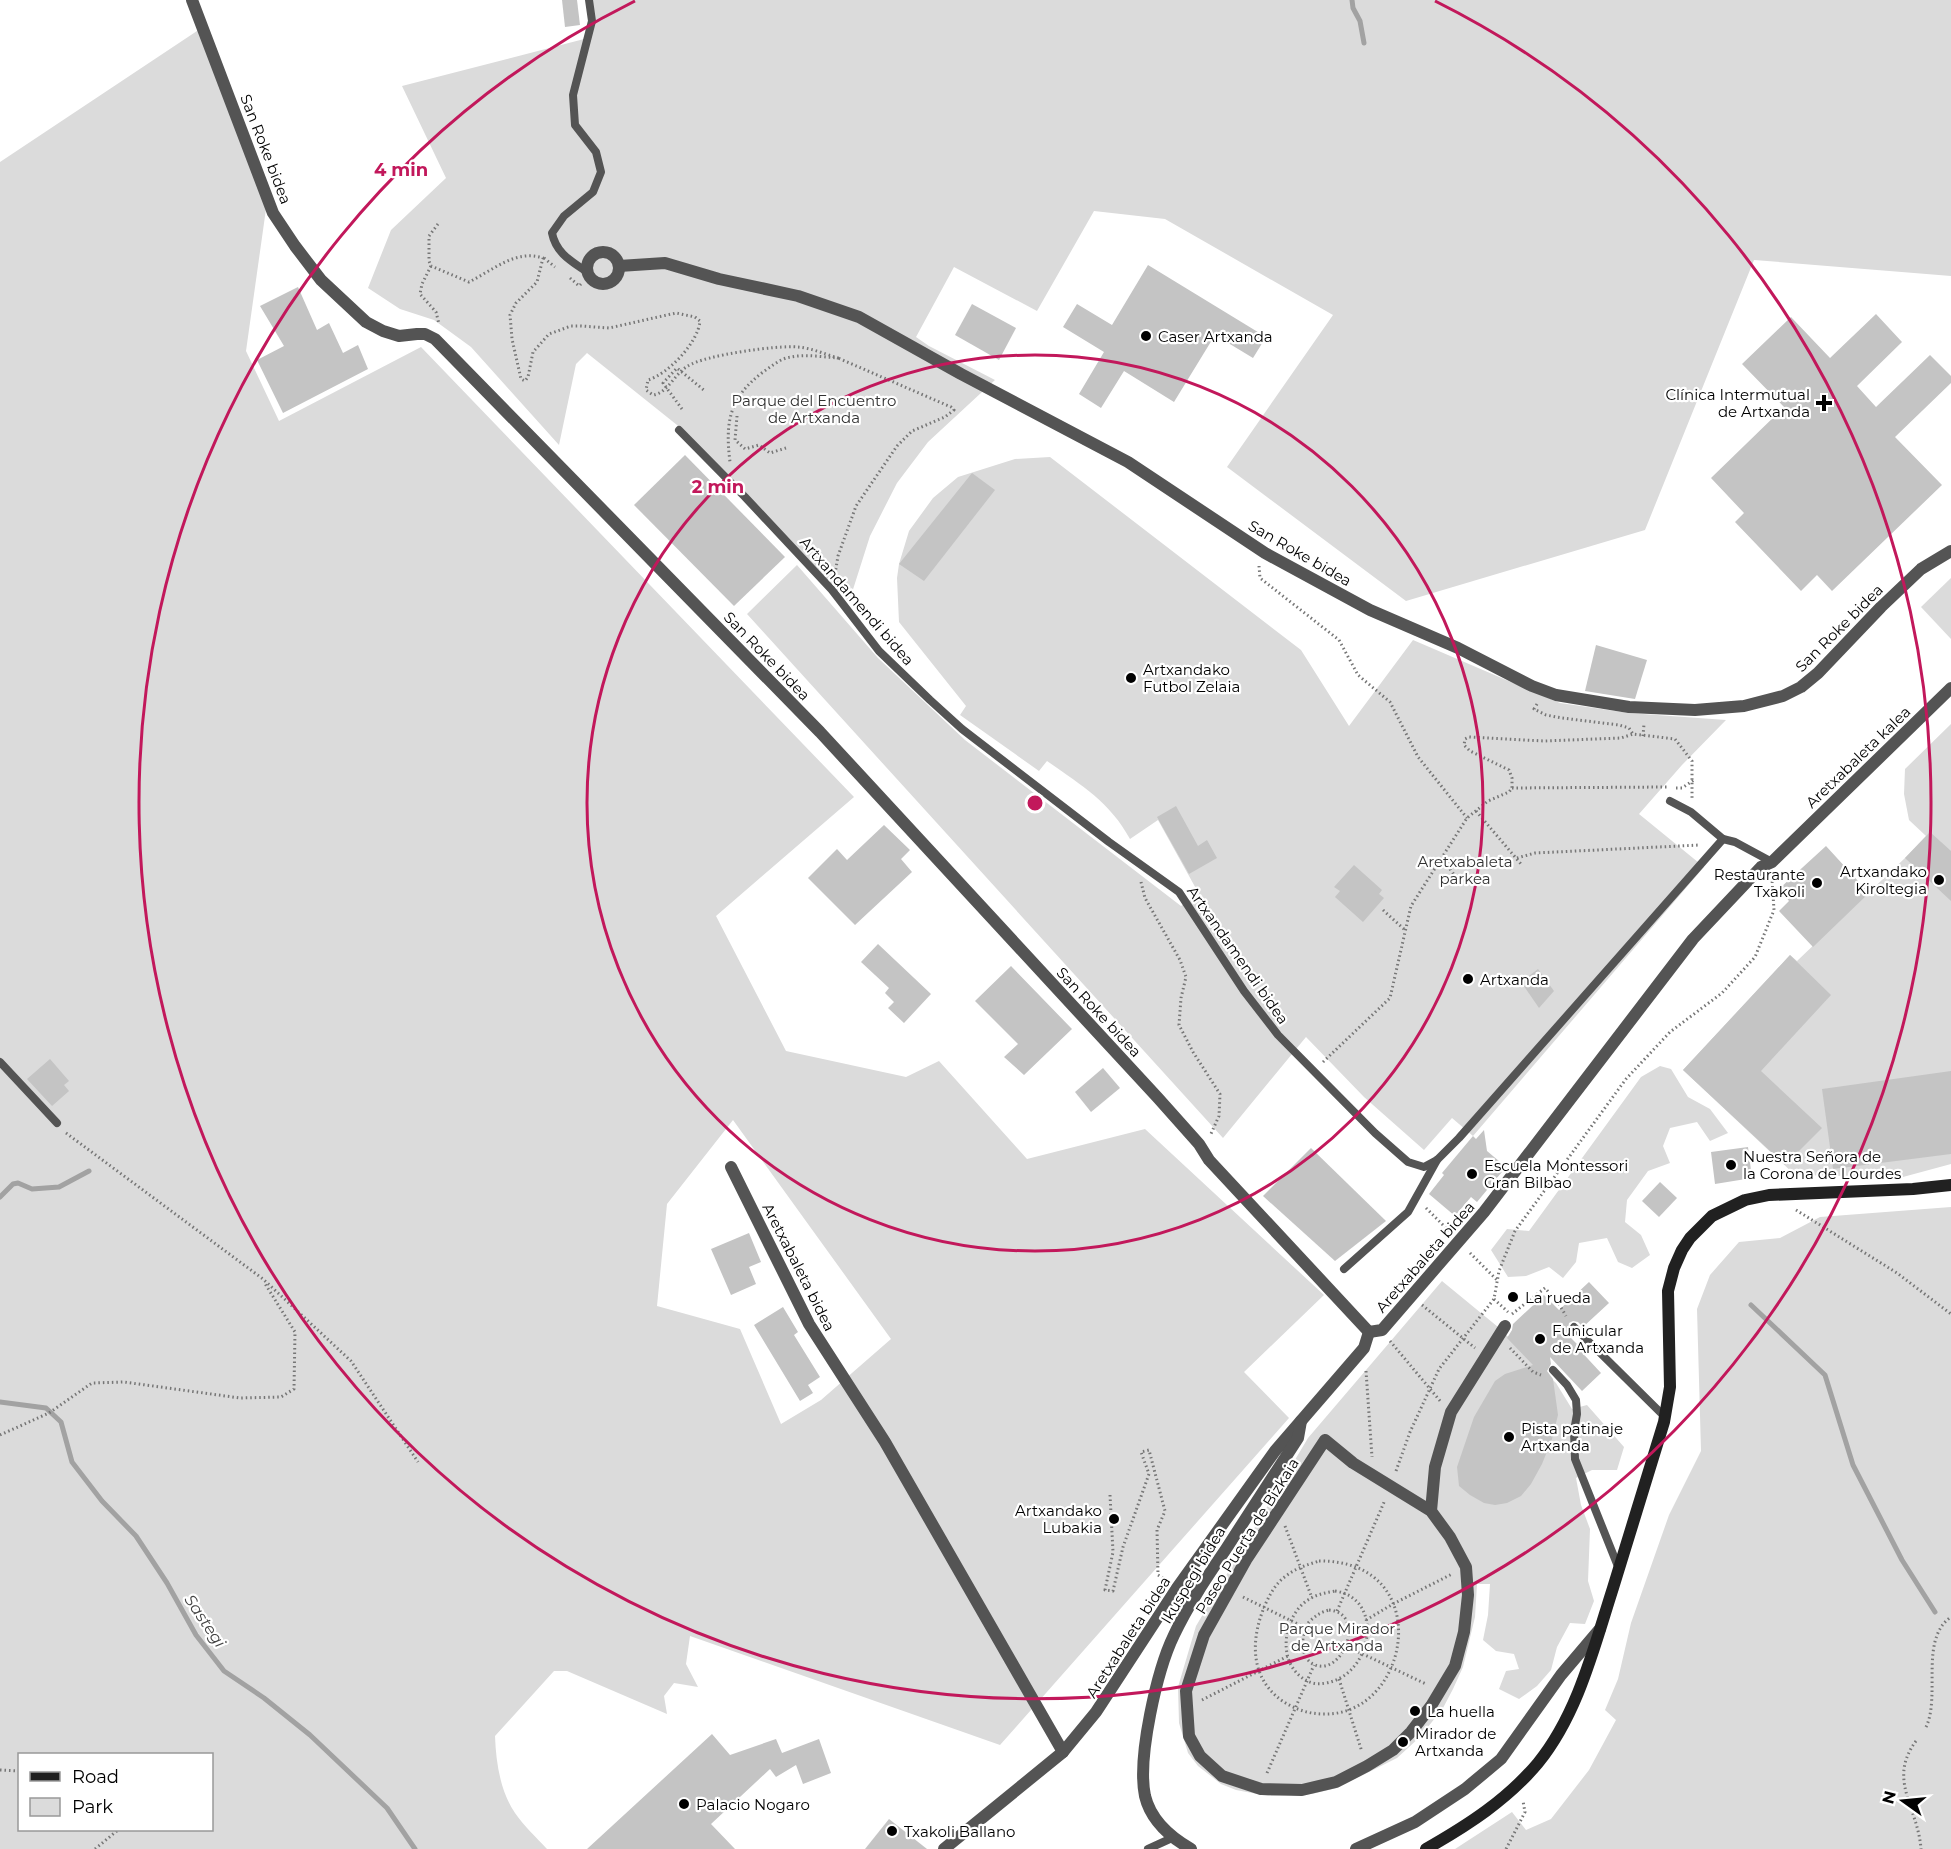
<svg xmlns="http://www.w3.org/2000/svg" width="1951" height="1849" viewBox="0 0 1951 1849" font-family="Montserrat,sans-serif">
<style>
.green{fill:#dbdbdb;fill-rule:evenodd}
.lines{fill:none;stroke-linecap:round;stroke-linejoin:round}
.stream{stroke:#a2a2a2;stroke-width:5}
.building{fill:#c4c4c4}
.path{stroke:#767676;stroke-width:3;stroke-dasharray:1.5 3;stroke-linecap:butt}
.lane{stroke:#545454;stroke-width:8}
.street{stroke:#545454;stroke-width:12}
.secondary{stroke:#212121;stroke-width:12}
.path-bridge{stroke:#767676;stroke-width:3;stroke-dasharray:1.5 3;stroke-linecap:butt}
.ring{fill:none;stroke:#c2185b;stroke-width:3}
.poi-dot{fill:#000;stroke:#fff;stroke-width:2}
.labels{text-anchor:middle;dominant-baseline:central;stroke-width:4.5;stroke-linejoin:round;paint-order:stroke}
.street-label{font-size:15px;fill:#000;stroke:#fff}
.poi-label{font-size:15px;fill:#000;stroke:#fff;text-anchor:start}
.park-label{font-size:15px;fill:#323232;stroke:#fff}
.water-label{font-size:16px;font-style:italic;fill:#434343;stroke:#fff}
.centre{fill:#c2185b;stroke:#fff;stroke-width:3}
.ring-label{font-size:18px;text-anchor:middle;font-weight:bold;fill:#c2185b;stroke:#fff;stroke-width:4.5;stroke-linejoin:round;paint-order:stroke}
</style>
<rect width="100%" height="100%" fill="#fff"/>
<g class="green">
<polygon points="588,0 1951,0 1951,276 1754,260 1645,530 1406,601 1227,467 1333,315 1165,219 1094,211 1037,311 954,267 916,337 929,346 995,380 928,442 897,483 870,536 849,602 677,425 587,353 576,364 559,445 471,347 434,320 400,309 368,288 391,230 446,178 402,86 588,38"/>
<path d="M200,29l66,180 -20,142 33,70 142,-74 433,450 -138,119 70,135 120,26 33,-16 88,98 118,-30 179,166 -80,77 45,46 -289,327 -310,-109 -4,28 12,23 -24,-4 -10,13 3,18 -100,-43h-13l-59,65c1,26 5,55 20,77 9,13 21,24 32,36h-547v-1687zM733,1120l158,219 -70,61 -40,24 -41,-95 -83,-23 10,-102zM20,1754h192v76h-192z"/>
<path d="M1050,457l251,193 48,76 64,-86 147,63 69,10 97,7 -44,45 -43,49 65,53 -231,269 -21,-18 -28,32 -60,-53 -58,-60 -83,101 -476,-524 50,-49 81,93 87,82 216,166 18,-12 -41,-74 -28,19c-20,-37 -49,-54 -83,-78l-8,10 -79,-56 6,-9 -67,-84 -2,-44 2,-14 10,-33 24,-33 25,-21 57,-18z"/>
<polygon points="1951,578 1951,639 1921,607"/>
<polygon points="1951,724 1951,1164 1903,1177 1795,1175 1683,1070 1790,955 1797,961 1905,858 1926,836 1909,820 1904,794 1905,769"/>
<polygon points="1660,1066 1671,1069 1688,1097 1710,1109 1728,1133 1710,1141 1697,1122 1670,1128 1663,1146 1670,1163 1648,1171 1627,1200 1625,1222 1641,1235 1650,1255 1632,1268 1618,1262 1607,1238 1579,1243 1576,1262 1563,1278 1549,1267 1526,1276 1508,1277 1491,1250 1507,1229 1529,1231 1641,1077"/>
<polygon points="1951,1207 1951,1849 1455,1849 1512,1812 1526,1830 1551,1819 1589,1770 1616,1720 1605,1710 1618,1679 1631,1623 1669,1515 1701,1451 1697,1309 1710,1275 1739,1242 1780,1238 1820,1217"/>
<polygon points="1442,1281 1498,1327 1556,1383 1572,1409 1587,1405 1624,1447 1617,1470 1592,1470 1576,1478 1581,1505 1590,1529 1588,1581 1594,1601 1585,1624 1570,1623 1557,1647 1551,1670 1537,1686 1519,1699 1499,1689 1506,1671 1519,1669 1514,1654 1496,1651 1483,1640 1488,1615 1490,1584 1477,1584 1475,1617 1463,1667 1453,1689 1443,1708 1420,1737 1397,1758 1337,1788 1312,1794 1268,1796 1236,1790 1221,1784 1198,1766 1188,1753 1179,1723 1178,1687 1196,1626 1308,1438"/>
</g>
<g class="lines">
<g class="stream">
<polyline points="1352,0 1353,8 1360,21 1364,43"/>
<polyline points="0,1197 13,1184 18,1183 32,1189 59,1187 89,1171"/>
<polyline points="1751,1305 1825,1375 1853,1465 1902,1560 1935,1612"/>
<polyline points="0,1402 46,1408 61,1422 72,1462 102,1501 136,1536 167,1583 196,1635 224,1671 264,1698 310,1735 387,1808 415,1849"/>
</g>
</g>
<g class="building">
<polygon points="562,0 577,0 580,25 565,27"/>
<polygon points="1148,265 1266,337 1253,358 1215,335 1174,402 1124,371 1101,408 1079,394 1104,352 1063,327 1077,304 1112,325"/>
<polygon points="298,287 317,330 329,323 343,353 358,345 368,369 283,413 257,360 284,346 260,306"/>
<polygon points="972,304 1016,328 999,360 955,335"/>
<polygon points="1876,314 1902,342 1857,386 1876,407 1930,355 1951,376 1951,383 1895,437 1942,485 1832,591 1817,575 1801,591 1735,522 1744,513 1711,478 1784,407 1742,364 1791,317 1830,358"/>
<polygon points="685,455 785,557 734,606 634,505"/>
<polygon points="972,473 995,490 924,581 899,564"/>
<polygon points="1596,645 1647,660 1635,699 1585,691"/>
<polygon points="1176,806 1198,846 1207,840 1217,858 1189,874 1157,817"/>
<polygon points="884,825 910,850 901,859 912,872 855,925 808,878 837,849 847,860"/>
<polygon points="1930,832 1951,851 1951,901 1905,858"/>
<polygon points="1826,846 1869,893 1813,947 1779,911 1789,901 1779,889"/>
<polygon points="1354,865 1382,890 1379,894 1384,898 1363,922 1335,897 1340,891 1334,887"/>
<polygon points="878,944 931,994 904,1023 888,1008 894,1002 885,993 889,988 861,962"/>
<polygon points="1790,955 1831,995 1761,1071 1822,1128 1785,1165 1683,1070"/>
<polygon points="1011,966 1072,1029 1024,1075 1004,1057 1018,1044 975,1001"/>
<polygon points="1538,969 1554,991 1539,1008 1521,982"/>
<polygon points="50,1059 69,1081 64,1085 69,1091 52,1106 27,1079"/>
<polygon points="1103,1068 1120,1088 1091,1112 1075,1092"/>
<polygon points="1951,1071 1951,1154 1833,1169 1822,1089"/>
<polygon points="1484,1130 1487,1151 1506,1167 1477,1202 1471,1197 1455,1216 1429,1194 1444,1175 1442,1173 1473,1136 1476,1139"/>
<polygon points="1748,1147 1752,1178 1715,1184 1711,1152"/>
<polygon points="1311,1148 1386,1221 1335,1261 1263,1196"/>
<polygon points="1660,1182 1677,1198 1659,1217 1642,1201"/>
<polygon points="749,1233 761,1262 749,1267 756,1284 731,1295 711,1249"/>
<polygon points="1589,1282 1609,1303 1583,1327 1578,1322 1573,1321 1569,1323 1568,1328 1574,1336 1571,1338 1577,1344 1576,1346 1601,1373 1582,1391 1550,1357 1551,1364 1547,1371 1553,1379 1558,1415 1552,1439 1542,1464 1531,1484 1521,1496 1507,1503 1495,1505 1484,1503 1470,1495 1459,1486 1457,1467 1474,1417 1495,1381 1505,1374 1533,1365 1507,1338 1512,1330 1513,1324 1544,1295 1559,1310"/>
<polygon points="783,1307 798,1332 794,1335 820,1377 808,1385 813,1393 800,1401 754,1325"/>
<polygon points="712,1734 730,1755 776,1739 782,1753 819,1739 831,1773 803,1784 796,1765 776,1777 770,1769 711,1824 735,1849 587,1849"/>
<polygon points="889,1819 927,1849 865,1849"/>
</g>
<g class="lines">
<g class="path">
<path d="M438,224l-9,12v25l2,5 38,16c24,-12 47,-33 74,-24l-6,24 -21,21 -6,12 2,24 9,40 4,2 3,-4 5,-25 16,-18 22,-8h10l28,2 67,-15 19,4 5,4c-2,22 -32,53 -52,59l-2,10 7,5c15,-2 22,-22 35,-29 17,-11 89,-21 110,-19 13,1 27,7 40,11 -15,-1 -32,-4 -47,-1 -10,1 -19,9 -28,15 -34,26 -38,50 -33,90"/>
<polyline points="544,258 555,267"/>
<polyline points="431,266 422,284 420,294 436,312 439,324"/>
<polyline points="570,278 579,286 581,284"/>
<polyline points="737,416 735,440 745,449 759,445 770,453 786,448"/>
<polyline points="1259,566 1260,578 1339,640 1358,675 1390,702 1418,757 1467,818"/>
<polyline points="835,574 838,556 856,506 897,446 912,431 945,417 954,410 951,407 838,358"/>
<polyline points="1537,704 1534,709 1546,715 1562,718 1619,725 1629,728 1633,734 1675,739 1692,761 1692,798"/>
<polyline points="1643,736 1644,724"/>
<polyline points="1512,788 1667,787"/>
<polyline points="1676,788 1682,788 1694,780"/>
<polyline points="1476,811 1521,864"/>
<polyline points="1442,858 1458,880"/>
<polyline points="1517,858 1535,853 1700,845"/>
<polyline points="1141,882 1145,898 1180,960 1186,977 1181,998 1179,1025 1193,1052 1220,1094 1219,1116 1210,1136"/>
<polyline points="1383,910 1406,931"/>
<polyline points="1323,1062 1390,998 1411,906 1467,818 1488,801 1509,792 1512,788 1512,778 1509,770 1470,751 1464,745 1465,739 1469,737 1544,741 1621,738 1633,734"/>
<polyline points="66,1133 263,1279 351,1361 418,1462"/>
<polyline points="1426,1208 1449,1231"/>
<polyline points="1796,1210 1897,1273 1951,1314"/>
<polyline points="1470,1253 1497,1280"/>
<polyline points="1494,1299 1508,1312"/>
<polyline points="1422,1305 1475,1348"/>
<polyline points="1512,1314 1545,1288 1559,1304 1566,1316"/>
<polyline points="1390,1341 1441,1402"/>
<polyline points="1510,1348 1533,1372 1541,1375"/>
<polyline points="1366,1371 1372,1457"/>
<polyline points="0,1435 49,1413 92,1383 124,1382 240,1398 281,1397 294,1389 295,1332 264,1282"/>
<polyline points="1396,1471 1410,1432 1439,1369 1494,1299 1499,1271 1515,1231 1626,1079 1670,1032 1722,993 1755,957 1774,910 1772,879"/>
<polyline points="1110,1495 1113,1552 1105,1590 1113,1591 1123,1547 1149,1474 1141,1452 1149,1450 1165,1511 1157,1530 1158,1575 1166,1580"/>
<polyline points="1285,1526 1312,1598"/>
<path d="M1319,1561c118,-1 92,155 5,153 -16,0 -30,-5 -43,-14 -32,-24 -30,-62 -16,-95 5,-11 11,-22 21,-29 10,-8 21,-11 33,-15z"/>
<path d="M1335,1591c50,7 38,84 -9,92 -10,2 -18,0 -26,-7 -22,-18 -16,-57 5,-74 9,-7 19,-9 30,-11z"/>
<polyline points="1243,1597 1306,1628"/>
<path d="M1329,1610c39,3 13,69 -16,54 -14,-7 -12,-31 -4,-42 6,-6 12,-10 20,-12z"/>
<polyline points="1337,1611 1385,1500"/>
<polyline points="1366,1620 1393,1604 1452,1574"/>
<polyline points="1346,1646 1426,1684"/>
<polyline points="1339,1679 1362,1752"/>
<polyline points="1202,1700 1288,1656"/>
<path d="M1926,1727c15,-31 -7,-88 25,-110"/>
<path d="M1916,1741c-29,39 2,66 5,108"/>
<polyline points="0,1770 20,1771"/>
<polyline points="1267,1773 1314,1665"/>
<polyline points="95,1849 118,1830"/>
<polyline points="1506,1849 1525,1812 1523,1801"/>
</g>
<g class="lane">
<path d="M587,272c-16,-11 -31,-19 -35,-39l12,-17 29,-24 8,-20 -5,-20 -21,-27 -2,-30 19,-74 -3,-21"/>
<polyline points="679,430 745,497 832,590 879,651 930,700 962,729 1109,842 1179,892 1244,991 1278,1035 1375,1133 1408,1162 1424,1167 1437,1160 1459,1138 1723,839 1735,842 1772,862"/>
<polyline points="1670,801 1691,812 1723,839"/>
<polyline points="0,1062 57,1123"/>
<polyline points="1344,1269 1408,1212 1437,1160"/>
<polyline points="1574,1327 1665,1417"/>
<polyline points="1553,1370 1567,1385 1576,1400 1577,1414 1574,1431 1575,1459 1619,1569"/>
<polyline points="1148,1849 1172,1838"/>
</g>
<g class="street">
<polyline points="192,0 273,213 295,246 321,280 366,322 383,331 399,336 417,334 425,334 435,339 820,732 1158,1098 1199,1144 1209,1160 1369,1332"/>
<circle cx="603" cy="268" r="16"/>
<polyline points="619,266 665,263 719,279 798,296 859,317 961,374 1128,462 1265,553 1370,610 1458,648 1532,686 1556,695 1629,707 1695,710 1744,706 1783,696 1801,687 1818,673 1881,607 1921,569 1951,551"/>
<polyline points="731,1167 809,1324 885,1442 1063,1752"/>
<polyline points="1369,1332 1382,1330 1484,1212 1693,939 1761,867 1772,862 1951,688"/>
<polyline points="1431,1511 1353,1463 1325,1440 1246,1560 1204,1635 1186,1691 1189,1736 1200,1756 1222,1776 1261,1789 1302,1790 1336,1782 1367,1766 1393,1750 1411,1732 1431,1706 1455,1666 1464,1632 1468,1595 1466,1567 1450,1537 1431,1511 1435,1467 1451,1412 1505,1326"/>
<polyline points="944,1849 1063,1752 1096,1712 1177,1588 1275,1451 1364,1348 1369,1332"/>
<path d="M1191,1849c-21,-12 -40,-28 -46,-53 -8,-38 12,-126 29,-161 14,-30 33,-58 52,-86 24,-37 48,-74 72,-111l3,-17"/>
<polyline points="1356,1849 1415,1822 1465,1789 1501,1759 1561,1675 1600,1629"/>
</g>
<path class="secondary" d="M1426,1849c42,-24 81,-49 112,-86 40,-49 56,-116 75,-175 17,-56 34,-111 51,-166l6,-35 -2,-96 6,-23 8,-18 8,-12 22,-22 33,-16 24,-5 144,-6 38,-4"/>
<polyline class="path-bridge" points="682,409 663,383 677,368 705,391"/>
</g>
<g class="ring">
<circle cx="1035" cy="803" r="448"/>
<path d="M1435 1A896 896 0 1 1 635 1"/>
</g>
<g class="poi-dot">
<circle cx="1146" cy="336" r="6"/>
<path d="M1821 394h6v6h6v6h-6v6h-6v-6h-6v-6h6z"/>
<circle cx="1131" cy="678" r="6"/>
<circle cx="1939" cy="880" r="6"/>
<circle cx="1817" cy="883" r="6"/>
<circle cx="1468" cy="979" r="6"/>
<circle cx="1731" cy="1165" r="6"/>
<circle cx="1472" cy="1174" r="6"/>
<circle cx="1513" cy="1297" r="6"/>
<circle cx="1540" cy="1339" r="6"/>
<circle cx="1509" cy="1437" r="6"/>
<circle cx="1114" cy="1519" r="6"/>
<circle cx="1415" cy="1711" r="6"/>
<circle cx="1403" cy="1742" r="6"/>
<circle cx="684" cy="1804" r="6"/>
<circle cx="892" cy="1831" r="6"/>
</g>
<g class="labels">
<g class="street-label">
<text transform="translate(266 149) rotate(69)">San Roke bidea</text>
<text transform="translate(1300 553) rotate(30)">San Roke bidea</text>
<text transform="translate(857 601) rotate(49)">Artxandamendi bidea</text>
<text transform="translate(1839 628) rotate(-45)">San Roke bidea</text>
<text transform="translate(767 656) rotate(46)">San Roke bidea</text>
<text transform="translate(1858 757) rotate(-44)">Aretxabaleta kalea</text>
<text transform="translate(1238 955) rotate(55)">Artxandamendi bidea</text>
<text transform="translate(1099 1012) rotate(47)">San Roke bidea</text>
<text transform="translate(1425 1257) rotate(-49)">Aretxabaleta bidea</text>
<text transform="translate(799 1267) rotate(63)">Aretxabaleta bidea</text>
<text transform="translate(1247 1536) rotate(-58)">Paseo Puerta de Bizkaia</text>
<text transform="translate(1193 1575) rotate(-59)">Ikuspegi bidea</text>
<text transform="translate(1128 1637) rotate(-57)">Aretxabaleta bidea</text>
</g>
<g class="poi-label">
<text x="1158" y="336">Caser Artxanda</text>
<text x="1810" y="394" text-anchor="end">Clínica Intermutual<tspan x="1810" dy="17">de Artxanda</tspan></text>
<text x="1143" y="669">Artxandako<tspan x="1143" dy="17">Futbol Zelaia</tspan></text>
<text x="1927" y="871" text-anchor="end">Artxandako<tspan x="1927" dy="17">Kiroltegia</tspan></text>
<text x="1805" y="874" text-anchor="end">Restaurante<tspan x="1805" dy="17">Txakoli</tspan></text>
<text x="1480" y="979">Artxanda</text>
<text x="1743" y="1156">Nuestra Señora de<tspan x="1743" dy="17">la Corona de Lourdes</tspan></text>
<text x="1484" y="1165">Escuela Montessori<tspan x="1484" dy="17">Gran Bilbao</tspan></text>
<text x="1525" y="1297">La rueda</text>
<text x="1552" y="1330">Funicular<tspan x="1552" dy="17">de Artxanda</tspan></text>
<text x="1521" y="1428">Pista patinaje<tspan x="1521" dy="17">Artxanda</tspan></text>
<text x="1102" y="1510" text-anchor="end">Artxandako<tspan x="1102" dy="17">Lubakia</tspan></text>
<text x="1427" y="1711">La huella</text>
<text x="1415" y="1733">Mirador de<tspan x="1415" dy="17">Artxanda</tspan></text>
<text x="696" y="1804">Palacio Nogaro</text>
<text x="904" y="1831">Txakoli Ballano</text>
</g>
<g class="park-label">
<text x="814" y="400">Parque del Encuentro<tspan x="814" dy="17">de Artxanda</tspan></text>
<text x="1465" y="861">Aretxabaleta<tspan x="1465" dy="17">parkea</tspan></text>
<text x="1337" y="1628">Parque Mirador<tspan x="1337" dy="17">de Artxanda</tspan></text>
</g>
<g class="water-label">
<text transform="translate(205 1621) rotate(56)">Sastegi</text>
</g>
</g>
<circle cx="1035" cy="803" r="9" class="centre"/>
<g class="ring-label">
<text x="401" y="176">4 min</text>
<text x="718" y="493">2 min</text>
</g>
<rect x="18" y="1753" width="195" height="78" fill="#ffffff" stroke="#999999" stroke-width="1.5"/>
<rect x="30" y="1772" width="30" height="9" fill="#212121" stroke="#999999" stroke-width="1.5"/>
<text x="72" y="1783" font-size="18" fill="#000000">Road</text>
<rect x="30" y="1798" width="30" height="18" fill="#dbdbdb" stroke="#999999" stroke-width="1.5"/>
<text x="72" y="1813" font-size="18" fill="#000000">Park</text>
<g transform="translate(1903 1801) rotate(285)" stroke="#ffffff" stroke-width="4.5" paint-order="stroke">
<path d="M0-4.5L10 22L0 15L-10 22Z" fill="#000000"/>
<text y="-9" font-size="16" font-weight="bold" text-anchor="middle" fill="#000000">N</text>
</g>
</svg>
